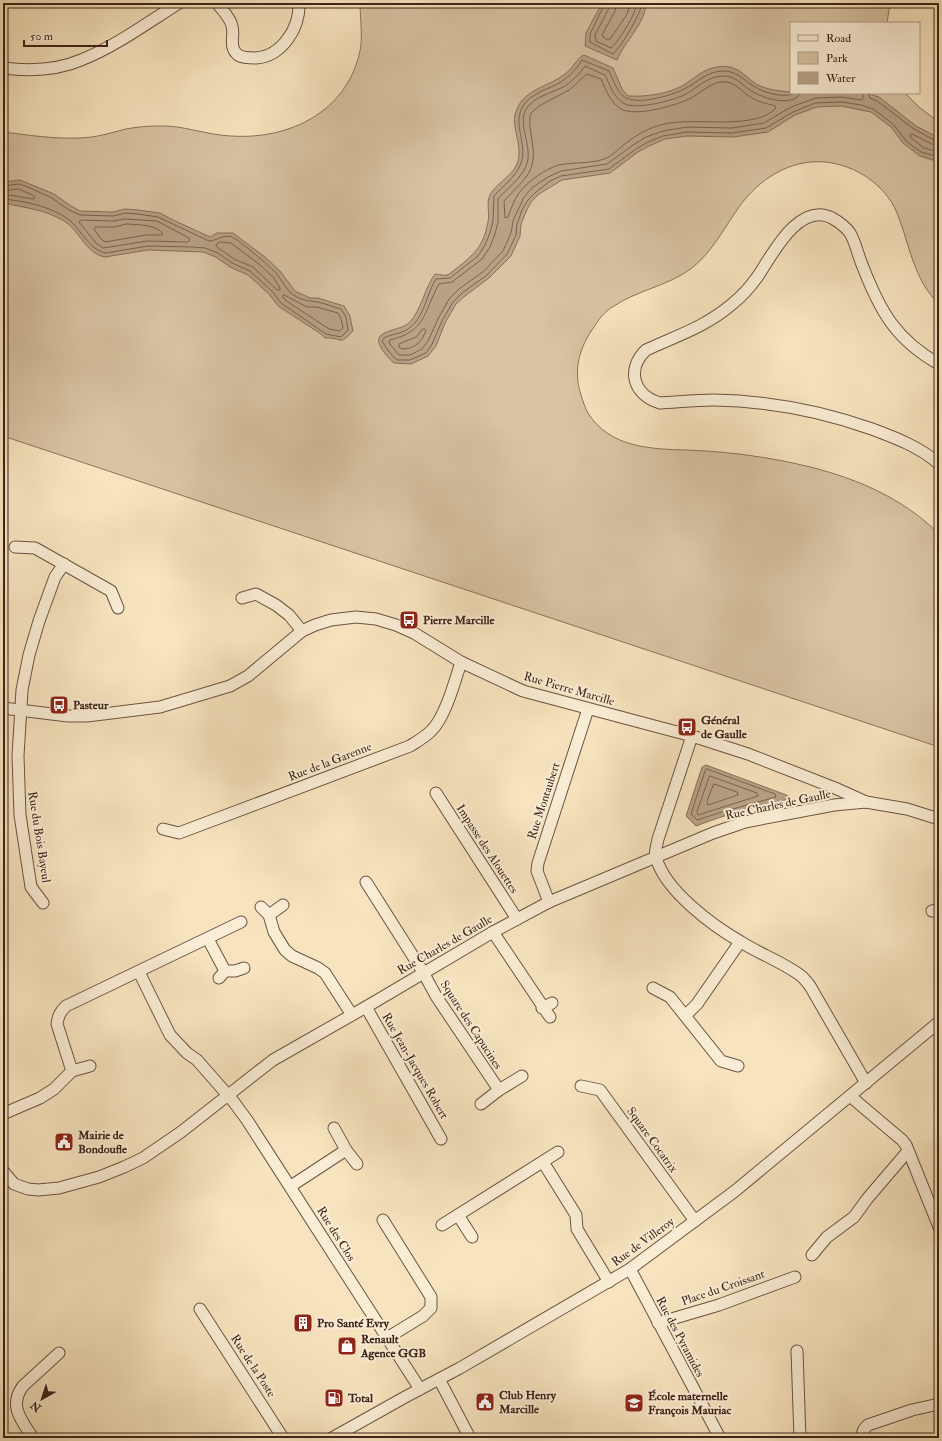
<svg xmlns="http://www.w3.org/2000/svg" width="942" height="1441" viewBox="0 0 942 1441" font-family="'IM FELL Double Pica',serif">
<style>
.green{fill:#d8c3a2;stroke:#8b735d}
.water{fill:#b8a286;stroke:#876f5a}
.lines{fill:none;stroke-linecap:round;stroke-linejoin:round}
.shore{stroke:#7b624f;stroke-width:1}
.minor-casing{stroke:#6c5342;stroke-width:13}
.minor{stroke:#faedd5;stroke-width:11}
.labels{text-anchor:middle;dominant-baseline:central;stroke-width:4;stroke-linejoin:round;paint-order:stroke}
.poi-label{font-size:12px;font-weight:bold;fill:#3e2318;stroke:#faedd5;text-anchor:start}
.street-label{font-size:12px;fill:#3e2318;stroke:#faedd5}
</style>
<rect width="100%" height="100%" fill="#f7e4be"/>
<filter id="stains"><feTurbulence type="fractalNoise" baseFrequency=".005" numOctaves="4"/><feColorMatrix values="0 0 0 0 .2 0 0 0 0 .09 0 0 0 0 .02 0 0 0 .5 -.17"/></filter>
<radialGradient id="worn" r=".72"><stop offset=".6" stop-color="#630" stop-opacity="0"/><stop offset="1" stop-color="#630" stop-opacity=".3"/></radialGradient>
<path class="green" d="M360,3h530l-3,20h-96v70h114l15,15 19,14v182c-26,-25 -29,-59 -42,-91 -12,-29 -42,-48 -72,-51 -35,-3 -66,17 -86,45 -15,21 -26,44 -47,61 -24,18 -54,22 -78,38 -9,5 -15,13 -20,21 -15,21 -21,43 -13,68 2,6 4,13 7,18 22,35 63,36 99,37 24,1 49,3 73,7 64,10 131,29 179,77v213l-936,-311v-304c25,3 50,7 75,6 17,0 32,-5 48,-9 10,-2 22,-3 33,-3 24,-1 47,9 72,10 58,4 116,-24 129,-85 3,-13 0,-34 0,-48z"/>
<g class="water">
<path d="M602,3h44c0,20 -22,39 -29,57l-32,-14 1,-13z"/>
<path d="M584,55l29,13 9,21 6,7c18,1 39,-2 54,-10 12,-7 21,-17 35,-19 22,-3 26,9 41,18 10,5 22,6 33,7v1h75l13,4 37,29 23,12v24l-19,-6 -17,-13 -12,-16 -20,-15 -30,-6 -24,1 -22,8 -27,17 -35,5 -46,-1 -22,3 -16,7 -11,6 -28,21 -48,7 -23,14 -8,8 -5,10 -5,12 -1,12 -9,20 -22,22 -24,18 -9,8 -11,19 -9,23 -8,10 -17,8 -17,-1c-5,-4 -18,-18 -15,-25 3,-8 22,-8 30,-15 13,-14 15,-34 26,-49 3,0 9,2 12,1 3,-1 7,-5 10,-7 18,-14 27,-23 31,-46 2,-9 -2,-20 2,-27 7,-14 29,-21 29,-41 1,-15 -9,-31 -2,-45 8,-20 33,-23 48,-35 7,-5 13,-17 19,-19z"/>
<path d="M20,180l34,14 17,12 9,5 33,1 12,-3 13,1 22,3 11,6 39,18 7,-4h16l32,24 15,14 15,20 15,7h8l26,8 6,10 3,15c-15,16 -10,6 -28,7l-4,-4 -43,-28 -9,-12 -21,-19 -18,-8 -14,-10 -13,-5 -55,-2 -43,7c-19,-3 -25,-26 -41,-36 -20,-12 -39,-13 -60,-18l-1,-20 1,-1z"/>
<path d="M706,765l83,31v3c-32,7 -62,15 -93,27l-10,-10 16,-49z"/>
</g>
<g class="lines">
<g class="shore">
<path d="M605,3l-15,31v8l23,12c8,-7 28,-40 29,-51"/>
<path d="M610,3l-1,5 -14,27 1,6 15,7c8,-7 25,-34 26,-45"/>
<polyline points="616,3 615,11 602,35 603,37 608,40 610,39 626,16 631,3"/>
<path d="M587,74l14,5c5,11 9,23 20,30 15,8 53,-3 68,-10 11,-5 19,-15 32,-17 14,-2 20,10 31,16 7,4 16,6 23,8l1,2c-20,22 -77,10 -106,15 -14,2 -30,9 -41,18 -8,5 -16,15 -25,18 -14,5 -30,3 -45,6 -14,4 -31,16 -40,28 -5,7 -8,16 -11,24l-3,1 -1,-17c19,-21 34,-28 28,-60 -1,-9 -4,-19 -1,-28l8,-7 30,-16z"/>
<path d="M794,93c-6,6 -30,0 -37,-5 -12,-6 -18,-16 -32,-17 -17,-1 -28,12 -41,18 -13,7 -51,18 -62,6 -7,-7 -9,-16 -13,-24l-27,-11c-5,8 -12,16 -21,22 -12,7 -30,11 -38,24 -11,18 5,39 -2,57 -5,14 -18,23 -27,33l-1,25 -3,12 -5,12 -7,11 -28,22 -14,1c-10,15 -11,39 -28,50 -7,5 -17,5 -24,9l-2,3c4,7 9,14 15,19h13l16,-7 6,-9 10,-23 11,-19 9,-9 25,-18 20,-21 9,-19 1,-11 5,-14 6,-10 8,-8 14,-11 11,-5 48,-7 27,-20 12,-7 15,-6 24,-4 45,1 34,-5 27,-16 22,-9 27,-1 19,3 12,4 20,15 13,17 15,11 18,5"/>
<path d="M800,93c-6,14 -34,6 -45,0 -13,-6 -17,-18 -34,-17 -13,1 -22,10 -33,17 -12,7 -53,18 -65,10 -10,-7 -13,-18 -18,-28l-20,-9c-5,8 -13,15 -20,20 -12,7 -31,10 -39,23 -9,16 8,40 0,57 -6,14 -19,22 -28,33v23l-3,12 -5,13 -8,12 -30,23 -13,2c-16,28 -12,47 -49,56l-1,3 10,12h11l12,-6 6,-8 10,-22 11,-20 10,-10 25,-18 19,-20 8,-18 2,-12 11,-24 9,-10 15,-10 13,-6 46,-7 26,-19 13,-8 17,-6 24,-4 45,1 32,-5 27,-16 25,-9 25,-1 21,3 1,-2v-5"/>
<polyline points="868,93 870,98 877,101 914,129 936,141 939,141"/>
<polyline points="939,146 934,145 912,134 910,135 910,137 924,148 939,152"/>
<path d="M3,186l16,-2 9,3 24,11 17,12 11,5 33,1 13,-3 12,1 20,3 51,24c7,0 15,-7 23,-4 7,3 40,31 45,37 5,7 9,15 15,20 8,6 17,7 26,8 8,2 16,5 23,7l5,8 2,13 -7,7 -15,-3 -45,-31 -9,-12 -22,-20 -18,-8 -14,-10 -13,-5 -13,-1 -44,-1 -42,7c-16,-2 -26,-25 -38,-34 -18,-13 -44,-18 -65,-20"/>
<polygon points="19,189 34,196 35,198 33,199 9,195 5,193 6,191"/>
<polygon points="126,219 157,221 189,238 190,240 188,242 147,241 103,248 96,243 79,222 81,220 113,221"/>
<path d="M127,224c11,1 29,0 36,10l-2,1h-15l-41,7 -4,-3 -7,-10 1,-2h19z"/>
<polygon points="220,242 231,243 259,264 273,277 280,288 280,290 277,290 253,267 234,259 217,247 216,245"/>
<polygon points="284,295 307,307 317,307 338,313 341,319 343,328 340,331 329,329 285,300 283,297"/>
<path d="M423,329h2l1,2c-5,11 -11,18 -24,18l-3,-2v-3l17,-7z"/>
<polygon points="707,769 775,794 776,797 722,812 697,820 691,814 705,771"/>
<polygon points="710,776 757,793 758,796 698,815 697,812"/>
<polygon points="714,784 737,792 738,795 708,805 707,802"/>
</g>
<g class="minor-casing">
<g id="minor">
<path d="M217,3c5,7 13,14 15,23 3,10 -4,21 6,29 4,3 12,3 18,3 26,-2 44,-30 43,-55"/>
<path d="M3,68c25,3 55,2 78,-8 35,-14 66,-37 98,-57"/>
<path d="M939,364c-43,-24 -59,-53 -76,-97 -5,-11 -7,-24 -13,-34 -5,-7 -11,-11 -18,-15 -33,-17 -60,37 -74,58 -7,10 -17,21 -27,29 -26,22 -55,31 -85,45 -20,19 -13,45 14,53 18,-1 36,-3 54,-3 54,1 107,11 158,29 24,9 48,18 67,35"/>
<polyline points="15,547 35,548 111,591 118,608"/>
<polyline points="242,598 256,594 276,605 289,615 302,631"/>
<polyline points="3,708 68,716 87,716 160,707 230,686 248,676 302,631 315,625 331,620 356,617 376,619 396,625 414,633 461,662 523,691 692,736 748,754 835,788 866,802"/>
<path d="M692,736l-34,103c-1,6 -4,13 -2,18 8,33 57,69 85,85 19,12 41,20 59,33 4,3 7,7 10,11l56,97"/>
<polyline points="436,793 517,919"/>
<path d="M163,829l16,4 231,-87c8,-5 15,-9 21,-15 14,-13 24,-50 30,-69"/>
<polyline points="366,882 423,972 436,996 499,1090"/>
<polyline points="549,902 537,871 538,863 588,709"/>
<polyline points="43,903 31,887 20,815 18,756 22,690 29,655 39,621 55,577 64,564"/>
<polyline points="261,907 269,915 274,932 285,950 292,956 318,968 325,973 352,1015"/>
<polyline points="932,911 939,909"/>
<polyline points="269,915 283,905"/>
<polyline points="493,932 550,1017"/>
<polyline points="208,939 225,971"/>
<polyline points="139,972 170,1035 187,1053 197,1060 233,1101 247,1120 420,1389"/>
<polyline points="219,978 225,971 235,971 244,968"/>
<polyline points="653,988 670,997 721,1061 738,1066"/>
<polyline points="366,1007 441,1139"/>
<polyline points="542,1008 552,1003"/>
<polyline points="686,1015 697,1004 740,942"/>
<path d="M72,1071l-15,-47c1,-8 3,-12 9,-18l175,-84"/>
<polyline points="581,1086 600,1090 695,1221"/>
<polyline points="850,1096 902,1140 906,1145 939,1227"/>
<polyline points="481,1104 499,1090 522,1076"/>
<polyline points="5,1113 40,1098 54,1089 72,1071 90,1066"/>
<polyline points="334,1128 346,1150 357,1164"/>
<polyline points="543,1162 576,1215 577,1229 609,1282"/>
<polyline points="3,1171 14,1184 28,1189 38,1190 59,1188 99,1177 124,1167 143,1158 181,1132 273,1060 366,1007 493,932 549,902 713,833 745,822 834,805 866,802 907,809 939,819"/>
<polyline points="291,1186 346,1150"/>
<polyline points="458,1215 472,1237"/>
<polyline points="383,1220 431,1297 431,1308 423,1316 387,1338"/>
<polyline points="442,1225 558,1152"/>
<polyline points="812,1255 827,1237 854,1217 867,1199 908,1151"/>
<polyline points="630,1269 720,1438"/>
<polyline points="200,1309 283,1438"/>
<polyline points="658,1323 719,1305 795,1277"/>
<polyline points="797,1351 800,1438"/>
<polyline points="439,1379 470,1438"/>
<path d="M33,1438c-11,-17 -25,-32 -10,-52l36,-33"/>
<polyline points="332,1438 407,1396 460,1368 630,1269 735,1191 939,1022"/>
<polyline points="861,1438 864,1429 868,1425 912,1410 939,1404"/>
</g>
</g>
<use href="#minor" class="minor"/>
</g>
<defs>
<g id="bus-square" transform="scale(1)"><rect x="-9" y="-9" width="18" height="18" rx="4" fill="#8f2418" stroke="#faedd5"/><path d="M-5-6H5V4H4V6H2V4H-2V6H-4V4H-5ZM-3.5-4V0h7V-4ZM-3.5 1.2v1.5H-2V1.2ZM2 1.2v1.5H3.5V1.2Z" fill="#fff"/></g>
<g id="civic-square" transform="scale(1)"><rect x="-9" y="-9" width="18" height="18" rx="4" fill="#8f2418" stroke="#faedd5"/><path d="M-.6-6.5H3V-4.5H.6V-3L4-1V1h2V6H-6V1h2V-1L-.6-3ZM-1.2 2.5V6h2.4V2.5Z" fill="#fff"/></g>
<g id="building-square" transform="scale(1)"><rect x="-9" y="-9" width="18" height="18" rx="4" fill="#8f2418" stroke="#faedd5"/><path d="M-4-6H4V6H1V3H-1V6H-4ZM-2.5-4.3h1.7v1.8h-1.7ZM.8-4.3h1.7v1.8H.8ZM-2.5-1h1.7V.8h-1.7ZM.8-1h1.7V.8H.8Z" fill="#fff"/></g>
<g id="shop-square" transform="scale(1)"><rect x="-9" y="-9" width="18" height="18" rx="4" fill="#8f2418" stroke="#faedd5"/><path d="M-5-2.5h2.3a2.7 3.5 0 0 1 5.4 0H5L5.5 6h-11ZM-1.5-2.5h3a1.5 2.3 0 0 0-3 0Z" fill="#fff"/></g>
<g id="fuel-square" transform="scale(1)"><rect x="-9" y="-9" width="18" height="18" rx="4" fill="#8f2418" stroke="#faedd5"/><path d="M-5.5-6h7V0h2V4h1.3V-2.5L3-4.5l.8-.8L6-3V5H2.5V1h-1V6h-7ZM-4.2-4.7v3.2H.2V-4.7Z" fill="#fff"/></g>
<g id="school-square" transform="scale(1)"><rect x="-9" y="-9" width="18" height="18" rx="4" fill="#8f2418" stroke="#faedd5"/><path d="M0-5L7-2L0 1L-7-2ZM-4 1L0 2.5L4 1V4Q0 6-4 4Z" fill="#fff"/></g>
</defs>
<g fill-rule="evenodd">
<use href="#bus-square" x="409" y="620"/>
<use href="#bus-square" x="59" y="705"/>
<use href="#bus-square" x="687" y="727"/>
<use href="#civic-square" x="64" y="1142"/>
<use href="#building-square" x="303" y="1323"/>
<use href="#shop-square" x="347" y="1346"/>
<use href="#fuel-square" x="334" y="1398"/>
<use href="#civic-square" x="485" y="1402"/>
<use href="#school-square" x="634" y="1403"/>
</g>
<g class="labels">
<g class="poi-label">
<text x="423" y="620">Pierre Marcille</text>
<text x="73" y="705">Pasteur</text>
<text x="701" y="720">Général<tspan x="701" dy="14">de Gaulle</tspan></text>
<text x="78" y="1135">Mairie de<tspan x="78" dy="14">Bondoufle</tspan></text>
<text x="317" y="1323">Pro Santé Evry</text>
<text x="361" y="1339">Renault<tspan x="361" dy="14">Agence GGB</tspan></text>
<text x="499" y="1395">Club Henry<tspan x="499" dy="14">Marcille</tspan></text>
<text x="648" y="1396">École maternelle<tspan x="648" dy="14">François Mauriac</tspan></text>
<text x="348" y="1398">Total</text>
</g>
<g class="street-label">
<text transform="translate(569 689) rotate(16)">Rue Pierre Marcille</text>
<text transform="translate(330 762) rotate(-21)">Rue de la Garenne</text>
<text transform="translate(544 801) rotate(-72)">Rue Montaubert</text>
<text transform="translate(778 805) rotate(-12)">Rue Charles de Gaulle</text>
<text transform="translate(39 837) rotate(81)">Rue du Bois Bayeul</text>
<text transform="translate(487 849) rotate(57)">Impasse des Alouettes</text>
<text transform="translate(445 945) rotate(-30)">Rue Charles de Gaulle</text>
<text transform="translate(471 1025) rotate(57)">Square des Capucines</text>
<text transform="translate(415 1066) rotate(60)">Rue Jean-Jacques Robert</text>
<text transform="translate(652 1140) rotate(54)">Square Cocatrix</text>
<text transform="translate(336 1234) rotate(58)">Rue des Clos</text>
<text transform="translate(643 1242) rotate(-36)">Rue de Villeroy</text>
<text transform="translate(723 1288) rotate(-19)">Place du Croissant</text>
<text transform="translate(680 1337) rotate(62)">Rue des Pyramides</text>
<text transform="translate(253 1366) rotate(57)">Rue de la Poste</text>
</g>
</g>
<rect width="942" height="1441" fill="none" stroke="#f7e4be" stroke-width="16"/>
<rect x="4" y="4" width="934" height="1433" fill="none" stroke="#3e2318" stroke-width="2"/>
<rect x="8" y="8" width="926" height="1425" fill="none" stroke="#3e2318"/>
<rect x="790" y="22" width="130" height="72" fill="#faedd5" stroke="#af9c89"/>
<rect x="798" y="35" width="20" height="6" fill="#faedd5" stroke="#af9c89"/>
<text x="826" y="42" font-size="12" fill="#3e2318">Road</text>
<rect x="798" y="52" width="20" height="12" fill="#d8c3a2" stroke="#af9c89"/>
<text x="826" y="62" font-size="12" fill="#3e2318">Park</text>
<rect x="798" y="72" width="20" height="12" fill="#b8a286" stroke="#af9c89"/>
<text x="826" y="82" font-size="12" fill="#3e2318">Water</text>
<g transform="translate(42 1399) rotate(219)" stroke="#faedd5" stroke-width="3" paint-order="stroke">
<path d="M0-3L7 15L0 10L-7 15Z" fill="#3e2318"/>
<text y="-6" font-size="11" font-weight="bold" text-anchor="middle" fill="#3e2318">N</text>
</g>
<path d="M24 40v6h83v-6" fill="none" stroke="#3e2318" stroke-width="2"/>
<text x="30" y="40" font-size="12" fill="#3e2318" stroke="#faedd5" stroke-width="3" paint-order="stroke">50 m</text>
<rect width="100%" height="100%" filter="url(#stains)"/>
<rect width="100%" height="100%" fill="url(#worn)"/>
</svg>
